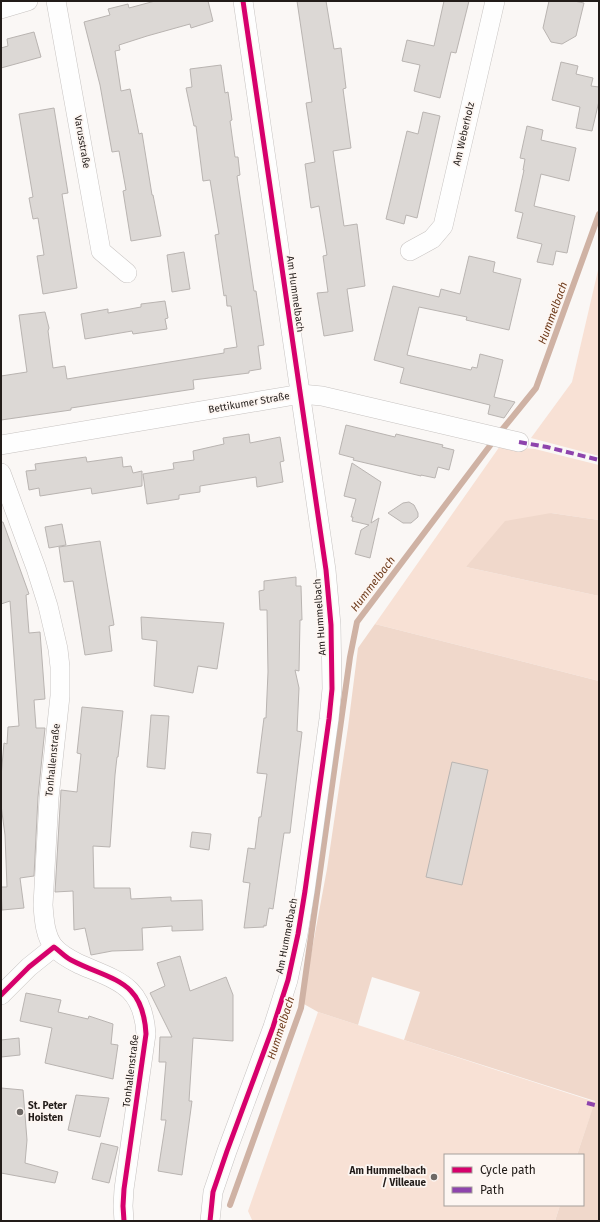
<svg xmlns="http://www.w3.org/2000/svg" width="600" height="1222" viewBox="0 0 600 1222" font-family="'Fira Sans',sans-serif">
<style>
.green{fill:#f8e1d5}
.forest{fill:#f0d8cb}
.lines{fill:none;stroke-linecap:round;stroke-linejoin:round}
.stream{stroke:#cfb2a4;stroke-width:6}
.building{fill:#dcd8d5;stroke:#b9b4b1}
.minor-casing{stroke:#c7c3c1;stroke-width:20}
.minor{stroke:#fefefe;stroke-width:19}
.quiet{stroke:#8e44ad;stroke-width:4;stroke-dasharray:8 4;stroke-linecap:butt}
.cycleway-casing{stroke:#fdf6f2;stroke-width:8}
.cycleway{stroke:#d6006c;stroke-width:5}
.poi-dot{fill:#6e6966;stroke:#fdf6f2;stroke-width:1.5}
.labels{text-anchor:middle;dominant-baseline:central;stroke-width:3.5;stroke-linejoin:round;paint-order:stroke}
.street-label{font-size:10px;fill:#221c19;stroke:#fdf6f2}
.poi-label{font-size:10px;font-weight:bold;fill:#221c19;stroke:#fdf6f2;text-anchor:start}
.water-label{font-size:11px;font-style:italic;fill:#6e3b1b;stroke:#fdf6f2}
</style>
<rect width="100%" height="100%" fill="#faf7f5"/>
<g class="green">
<polygon points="599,266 599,456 531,438 572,382"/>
<polygon points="500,446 535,449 599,465 599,520 551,513 466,567 599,596 599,681 375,624"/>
<polygon points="318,1012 595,1102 577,1155 445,1155 445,1205 560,1205 555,1221 252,1220 248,1211"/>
</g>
<g class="forest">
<polygon points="551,513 599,520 599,596 466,567 505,521"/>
<polygon points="375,624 599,681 599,1221 555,1221 560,1205 583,1205 583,1155 577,1155 595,1101 404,1040 420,992 372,977 358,1025 318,1012 302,1003 327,869 348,727 358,648"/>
</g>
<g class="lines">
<g class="stream">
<polyline points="501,431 536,388 599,214"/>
<polyline points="230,1205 301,1008 350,657 357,622 492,443"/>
</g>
</g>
<g class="building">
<polygon points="155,1 208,1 213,21 191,28 190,24 147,36 119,45 120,50 115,51 121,91 130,89 139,134 142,133 152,195 153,195 161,236 131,241 123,191 126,190 119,151 112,152 100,85 84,22 110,15 108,9 128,4 129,8"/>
<polygon points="297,1 326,1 334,49 341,48 346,88 343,89 351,148 333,151 344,226 357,224 365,286 347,289 353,331 324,336 317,293 328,292 323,256 327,255 319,206 311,208 305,164 315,162 306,103 312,102"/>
<polygon points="444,1 469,1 456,53 451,52 440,98 414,91 420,65 402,61 407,40 434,46"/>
<polygon points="549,1 574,1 584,3 576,36 562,44 551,42 543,28"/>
<polygon points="34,32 41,57 1,68 1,48 8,46 7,39"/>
<polygon points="561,62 578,66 576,74 593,78 591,86 599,87 599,101 592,131 576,128 580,107 552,100"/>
<polygon points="221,65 225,93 228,92 232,120 230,121 235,157 238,157 240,175 237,176 254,291 256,291 264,345 258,346 261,369 249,371 249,373 193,380 194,389 71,408 71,410 1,420 1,376 27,372 19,315 45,312 49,328 48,331 53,368 65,366 67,379 224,353 224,349 237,347 231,306 227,306 226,295 224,296 215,235 219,234 210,180 203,181 196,126 194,126 186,88 192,87 190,69"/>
<polygon points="54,108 68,193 62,194 77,288 43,294 37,256 44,255 38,218 33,219 29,198 33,197 19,114"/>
<polygon points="423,112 440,116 417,218 406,215 404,224 386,219 407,131 418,134"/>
<polygon points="527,126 543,130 541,140 576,148 569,181 541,174 534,206 575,216 567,253 556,251 553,265 537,262 542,244 517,238 523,213 515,211 524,170 523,170 525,159 520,158"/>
<polygon points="184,252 190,289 172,292 167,255"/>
<polygon points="469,256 495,262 493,272 521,279 509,330 466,320 467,317 419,307 407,355 471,370 472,367 477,368 480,354 503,360 494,397 515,402 504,418 488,414 490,405 400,383 404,368 374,360 393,286 439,297 441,289 460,294"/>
<polygon points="165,301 168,318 165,319 167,329 133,334 132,331 85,339 81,314 108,309 108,313 141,307 141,304"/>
<polygon points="346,425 395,437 396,434 443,445 442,447 454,450 449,470 438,467 435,478 421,475 421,476 353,460 354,458 339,454"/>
<polygon points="249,434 250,443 280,437 284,461 280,462 283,482 257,487 256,477 200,486 200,492 179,495 179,499 147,504 143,474 174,469 173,463 194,460 193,451 224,444 223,438"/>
<polygon points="86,457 87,462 122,457 123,467 131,466 133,473 142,471 142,486 92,494 91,488 40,496 39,488 29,490 26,471 36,470 35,464"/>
<polygon points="352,463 381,482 371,523 379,518 370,558 355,554 361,530 369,525 352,521 353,517 351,517 356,499 344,496"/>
<polygon points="409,502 414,505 418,513 418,517 411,523 403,523 388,513 403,503"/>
<polygon points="1,522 3,522 29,594 26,595 29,633 40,632 45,699 34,700 36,728 45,728 38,797 34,876 20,878 24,908 2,910 1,887 7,887 5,835 1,805 1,777 4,743 7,744 8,727 19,726 10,601 1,604"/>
<polygon points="62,524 66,545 49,548 45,527"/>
<polygon points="100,541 114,625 109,626 112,651 85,655 73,581 64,582 59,547"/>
<polygon points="296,577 296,586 301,586 302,620 300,620 299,671 295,670 299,688 297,731 302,732 290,833 284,833 273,909 269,908 266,926 264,925 264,927 244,928 250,883 243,882 248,848 255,849 259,817 261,817 267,774 257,773 264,718 266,718 268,672 267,610 260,610 259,591 264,590 264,581"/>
<polygon points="141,617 224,623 217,669 198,666 193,693 154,686 157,641 142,639"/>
<polygon points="82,707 123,711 118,757 117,757 115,775 110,847 93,846 94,888 130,888 131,899 171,897 171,901 202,900 203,930 172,931 172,926 142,928 143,950 112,951 91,955 85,928 74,930 73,891 55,892 61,790 77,792 81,754 77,753"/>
<polygon points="151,715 169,716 165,769 147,767"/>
<polygon points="452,762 488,770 462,885 426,877"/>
<polygon points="192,832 211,834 209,850 190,847"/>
<polygon points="180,956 190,991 226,977 233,995 233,1041 193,1038 189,1101 192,1101 182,1175 158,1171 166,1120 161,1120 166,1062 159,1062 160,1037 172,1037 150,993 165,986 157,963"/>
<polygon points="26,993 61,1000 58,1012 88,1019 89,1016 113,1024 111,1044 118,1045 113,1079 45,1063 52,1028 20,1021"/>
<polygon points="19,1038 20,1055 1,1057 1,1040"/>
<polygon points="1,1088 23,1090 27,1140 25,1163 58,1172 55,1183 1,1173"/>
<polygon points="76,1095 109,1098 100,1137 68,1130"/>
<polygon points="101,1143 118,1147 109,1183 92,1179"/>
</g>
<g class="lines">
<g class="minor-casing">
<g id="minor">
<polyline points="56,1 101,251 127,273"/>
<polyline points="1,9 28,1"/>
<polyline points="410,251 432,239 443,226 495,1"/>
<polyline points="1,445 301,394 322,396 519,442"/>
<path d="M1,473l35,95 12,38 10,43 2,18v29l-11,102 -6,107c1,14 2,31 11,42 6,7 17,13 25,17 39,17 64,21 67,70l-22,155 -1,17 1,15"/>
<polyline points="1,995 29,967 54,947"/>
<polyline points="210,1221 213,1192 227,1151 273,1027 288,980 298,934 305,891 329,719 332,689 331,625 326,570 243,1"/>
</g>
</g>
<use href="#minor" class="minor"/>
<g class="quiet">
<polyline points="519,442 547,447 599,460"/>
<polyline points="587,1103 599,1106"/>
</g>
<g class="cycleway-casing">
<g id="cycleway">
<path d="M1,995l28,-28 25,-20c6,4 11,10 17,13 40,21 72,18 75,74l-22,155 -1,17 1,15"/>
<polyline points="210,1221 213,1192 227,1151 273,1027 288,980 298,934 305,891 329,719 332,689 331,625 326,570 243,1"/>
</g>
</g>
<use href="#cycleway" class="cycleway"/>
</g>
<g class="poi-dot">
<circle cx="20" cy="1112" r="4"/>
<circle cx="434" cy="1177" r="4"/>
</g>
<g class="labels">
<g class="street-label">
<text transform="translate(464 134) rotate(-77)">Am Weberholz</text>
<text transform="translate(82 142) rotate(80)">Varusstraße</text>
<text transform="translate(295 294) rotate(82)">Am Hummelbach</text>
<text transform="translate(249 403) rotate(-10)">Bettikumer Straße</text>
<text transform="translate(320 617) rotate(-94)">Am Hummelbach</text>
<text transform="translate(53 760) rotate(-84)">Tonhallenstraße</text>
<text transform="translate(287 936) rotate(-79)">Am Hummelbach</text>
<text transform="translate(131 1071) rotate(-83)">Tonhallenstraße</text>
</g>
<g class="poi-label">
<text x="28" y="1106">St. Peter<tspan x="28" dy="12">Hoisten</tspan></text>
<text x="426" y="1171" text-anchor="end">Am Hummelbach<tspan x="426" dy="12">/ Villeaue</tspan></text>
</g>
<g class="water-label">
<text transform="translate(553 313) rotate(-70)">Hummelbach</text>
<text transform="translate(373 584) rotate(-53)">Hummelbach</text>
<text transform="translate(281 1028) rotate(-72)">Hummelbach</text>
</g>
</g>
<rect width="600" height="1222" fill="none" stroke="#221c19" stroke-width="4"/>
<rect x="444" y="1154" width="140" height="52" fill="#fdf6f2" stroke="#a59f9b"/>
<rect x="452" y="1167" width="20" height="6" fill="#d6006c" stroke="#a59f9b"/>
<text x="480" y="1174" font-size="12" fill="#221c19">Cycle path</text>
<rect x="452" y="1187" width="20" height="6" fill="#8e44ad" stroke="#a59f9b"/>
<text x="480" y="1194" font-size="12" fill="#221c19">Path</text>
</svg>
